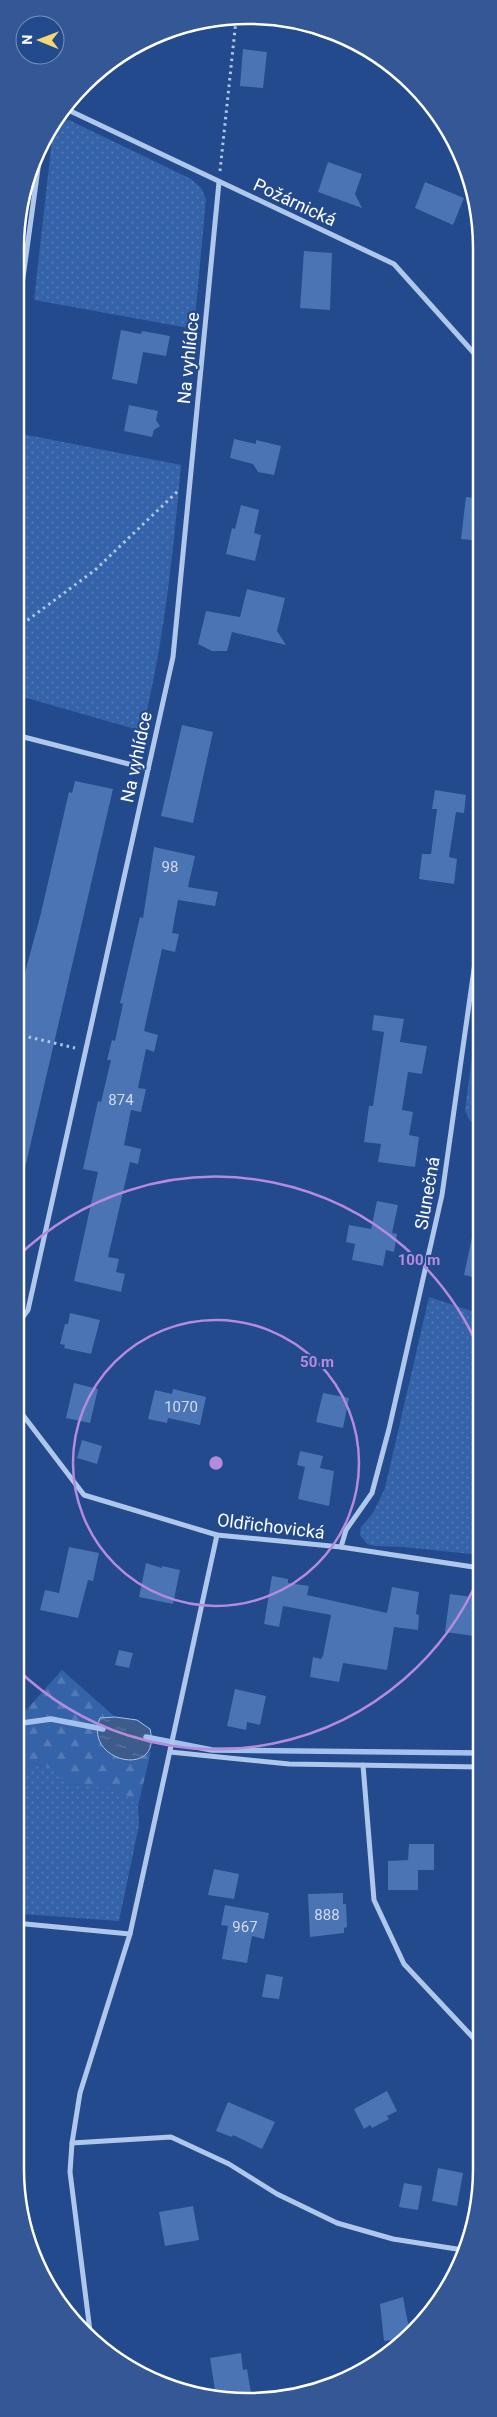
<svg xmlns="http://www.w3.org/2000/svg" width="497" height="2417" viewBox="0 0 497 2417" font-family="Roboto,sans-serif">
<defs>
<pattern id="grass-dots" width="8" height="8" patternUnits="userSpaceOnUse" patternTransform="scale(1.25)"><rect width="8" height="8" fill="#3563a9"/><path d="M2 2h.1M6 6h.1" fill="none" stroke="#537ab6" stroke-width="1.8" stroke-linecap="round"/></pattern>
<pattern id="forest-firs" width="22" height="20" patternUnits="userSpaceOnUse" patternTransform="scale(1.25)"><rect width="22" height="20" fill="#3563a9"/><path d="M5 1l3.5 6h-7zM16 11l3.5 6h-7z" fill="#537ab6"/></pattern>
<pattern id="water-ripples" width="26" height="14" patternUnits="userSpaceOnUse" patternTransform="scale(1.25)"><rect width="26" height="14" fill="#3e5c8b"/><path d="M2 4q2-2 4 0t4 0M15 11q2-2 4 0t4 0" fill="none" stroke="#5b749c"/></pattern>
</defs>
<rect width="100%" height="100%" fill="#224a8c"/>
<g fill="url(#grass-dots)">
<polygon points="69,120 191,179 201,188 206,199 194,329 34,300 53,131 59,122"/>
<path d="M17,433L181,465C173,555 164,643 142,731L16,695Z"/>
<polygon points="481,987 481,1125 470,1121 465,1111"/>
<polygon points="429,1297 481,1314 481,1555 403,1547 375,1546 367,1544 360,1535 361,1527 373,1513 385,1488"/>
<polygon points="34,1764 49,1767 69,1784 118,1788 138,1806 139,1825 119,1921 22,1914 21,1799 15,1799 15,1770 23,1771"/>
</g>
<polygon fill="url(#forest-firs)" points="62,1670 115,1717 100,1718 126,1760 140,1759 151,1751 138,1806 118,1789 69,1784 48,1767 34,1764 23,1771 15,1770 15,1719 18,1719"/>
<path fill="url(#water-ripples)" stroke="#a3c1ec" d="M115,1717L137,1720L150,1729C163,1780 82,1762 100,1718Z"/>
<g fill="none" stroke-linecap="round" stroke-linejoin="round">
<g stroke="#a3c1ec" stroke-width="5.5">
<polyline points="15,1724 51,1719 103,1729"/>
<polyline points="146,1737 212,1750 480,1753"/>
</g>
</g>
<g fill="#4a74b3">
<polygon points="243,49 267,52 263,88 240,86"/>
<polygon points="328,162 362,174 355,194 362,208 318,192"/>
<polygon points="425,182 464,198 453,225 415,208"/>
<polygon points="304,251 332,253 330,310 300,308"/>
<polygon points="121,330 141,334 142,331 170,336 166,356 143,352 137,384 112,379"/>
<polygon points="129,405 158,411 156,420 160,426 154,430 152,437 124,431"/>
<polygon points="234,439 256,444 256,440 281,446 274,475 258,472 253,464 230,458"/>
<polygon points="466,497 481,499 481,541 461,539"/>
<polygon points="241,505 259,510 254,533 261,535 255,561 226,554 232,528 235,529"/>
<polygon points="247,589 285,598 277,631 286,645 232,632 227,651 212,651 198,644 206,611 240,617"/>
<polygon points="182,725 213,732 193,823 161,816"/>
<polygon points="75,781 113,789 22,1181 16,1180 16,1017 22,992 20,991 40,917 69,792 72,793"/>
<polygon points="435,790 466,795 464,813 456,812 449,857 457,859 454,884 419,879 422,854 431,854 437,809 432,809"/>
<polygon points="154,847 195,856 188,887 218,892 215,906 178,900 172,933 179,934 175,952 162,949 144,1031 158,1035 154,1052 146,1049 138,1088 146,1089 141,1112 131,1110 124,1145 141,1149 138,1164 130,1162 108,1257 119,1259 116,1272 125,1274 121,1292 74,1281 98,1172 83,1169 98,1101 101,1102 111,1060 107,1060 112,1040 115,1041 123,1004 120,1003 140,917 143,918"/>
<polygon points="374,1015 404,1019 400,1042 427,1046 422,1074 408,1072 402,1110 413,1112 409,1135 419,1137 415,1167 378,1162 381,1144 364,1142 369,1106 373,1106 384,1032 372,1030"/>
<polygon points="377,1201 398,1205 392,1233 397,1234 394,1252 386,1250 383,1266 352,1260 355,1244 346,1242 349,1225 371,1229"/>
<polygon points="474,1228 481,1229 481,1279 464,1275"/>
<polygon points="70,1313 100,1320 91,1354 64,1348 65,1345 60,1344 65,1324 68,1324"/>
<polygon points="74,1383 98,1389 90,1423 66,1418"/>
<polygon points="173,1389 206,1397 200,1425 168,1418 167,1423 148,1419 155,1390 172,1394"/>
<polygon points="323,1393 349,1398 343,1428 316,1422"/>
<polygon points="82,1440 102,1446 97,1464 77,1458"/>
<polygon points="300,1451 323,1456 320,1468 334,1471 329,1506 298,1499 305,1467 297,1465"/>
<polygon points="69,1547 99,1553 93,1581 88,1580 78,1618 40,1610 45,1590 59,1593"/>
<polygon points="146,1563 162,1568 162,1566 180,1570 173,1604 139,1597"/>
<polygon points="272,1576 288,1579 288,1583 309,1586 307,1595 387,1613 392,1587 419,1592 416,1614 419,1615 418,1630 394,1627 387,1670 343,1663 339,1682 310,1677 313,1657 321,1659 323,1656 331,1615 283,1606 279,1627 264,1624"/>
<polygon points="450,1594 479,1598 474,1636 445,1632"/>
<polygon points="119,1650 133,1653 129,1668 115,1665"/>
<polygon points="235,1689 266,1696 260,1725 247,1722 246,1730 227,1726"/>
<polygon points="409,1844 434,1844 434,1870 418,1870 418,1890 388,1890 388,1861 408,1860"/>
<polygon points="214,1869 239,1874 234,1899 208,1895"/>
<polygon points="343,1893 343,1904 346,1904 347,1927 344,1928 344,1933 310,1937 308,1894"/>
<polygon points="225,1905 269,1913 264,1939 252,1936 247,1963 222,1959 228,1926 221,1925"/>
<polygon points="266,1974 283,1977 279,1999 262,1997"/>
<polygon points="387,2091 397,2111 387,2116 389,2119 372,2128 370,2125 364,2129 354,2109"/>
<polygon points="228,2102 275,2122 262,2149 233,2135 232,2137 216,2131"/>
<polygon points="438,2168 463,2173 457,2206 432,2201"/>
<polygon points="404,2183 422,2186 418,2210 399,2207"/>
<polygon points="193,2206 199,2240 165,2246 159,2212"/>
<polygon points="403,2297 410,2334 408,2338 384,2341 380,2304"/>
<polygon points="241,2353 243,2370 247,2369 252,2399 234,2402 216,2397 210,2358"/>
</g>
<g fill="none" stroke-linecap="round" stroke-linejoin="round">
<g stroke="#afc7eb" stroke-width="3" stroke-dasharray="2.5 4" stroke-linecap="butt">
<polyline points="220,171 236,20"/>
<polyline points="17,628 95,570 178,491"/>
<polyline points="16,1034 75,1048"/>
</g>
<g stroke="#afc7eb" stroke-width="5">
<polyline points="66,109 394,264 481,361"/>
<polyline points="17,321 41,147"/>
<polyline points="16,735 148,769"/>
<polyline points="16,1326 28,1310 173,657 219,182"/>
<polyline points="16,1406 84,1495 217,1535 341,1547 480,1568"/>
<polyline points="341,1547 346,1530 372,1493 389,1429 442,1195 481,920"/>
<polyline points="170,1752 289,1764 480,1767"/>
<polyline points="363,1765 374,1900 404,1964 480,2045"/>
<polyline points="15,1923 130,1934"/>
<polyline points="72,2143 171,2137 229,2164 277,2194 337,2223 393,2239 463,2250"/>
<polyline points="91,2339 70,2172 72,2143 80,2093 130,1934 217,1535"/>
</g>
</g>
<g fill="none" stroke="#b68bdc" stroke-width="2.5">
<circle cx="216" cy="1463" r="143"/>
<path d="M480 1575A287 287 0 0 1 17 1669M17 1257A287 287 0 0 1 480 1351"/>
</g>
<g text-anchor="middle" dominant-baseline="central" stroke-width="4.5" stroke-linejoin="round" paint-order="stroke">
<g font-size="15" fill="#d2dcec">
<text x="170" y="867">98</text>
<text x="121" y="1100">874</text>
<text x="181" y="1407">1070</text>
<text x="327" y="1915">888</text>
<text x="245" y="1927">967</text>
</g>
<g font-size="18" fill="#fff" stroke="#224a8c">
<text transform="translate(295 202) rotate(25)">Požárnická</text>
<text transform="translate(188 358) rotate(-84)">Na vyhlídce</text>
<text transform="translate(136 757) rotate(-78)">Na vyhlídce</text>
<text transform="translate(427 1193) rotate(-80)">Slunečná</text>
<text transform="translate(271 1526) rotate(7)">Oldřichovická</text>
</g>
</g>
<path d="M0 0H497V2417H0ZM248 24H249A224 224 0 0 1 473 248V2169A224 224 0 0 1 249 2393H248A224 224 0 0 1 24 2169V248A224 224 0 0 1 248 24Z" fill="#345895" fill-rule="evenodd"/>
<path fill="none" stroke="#fff" stroke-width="2.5" d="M248 24H249A224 224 0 0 1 473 248V2169A224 224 0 0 1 249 2393H248A224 224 0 0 1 24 2169V248A224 224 0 0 1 248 24Z"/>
<circle cx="216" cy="1463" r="8" fill="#b68bdc" stroke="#224a8c" stroke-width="2.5"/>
<g font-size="15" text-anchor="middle" font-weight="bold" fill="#b68bdc" stroke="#224a8c" stroke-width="4.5" stroke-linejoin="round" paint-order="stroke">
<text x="419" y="1265">100 m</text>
<text x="317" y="1367">50 m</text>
</g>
<g transform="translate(40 40) rotate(271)"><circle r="24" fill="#224a8c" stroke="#7a92ba"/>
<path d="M0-4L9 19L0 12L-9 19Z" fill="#f7d771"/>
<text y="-8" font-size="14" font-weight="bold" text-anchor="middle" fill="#ffffff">N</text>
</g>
</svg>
